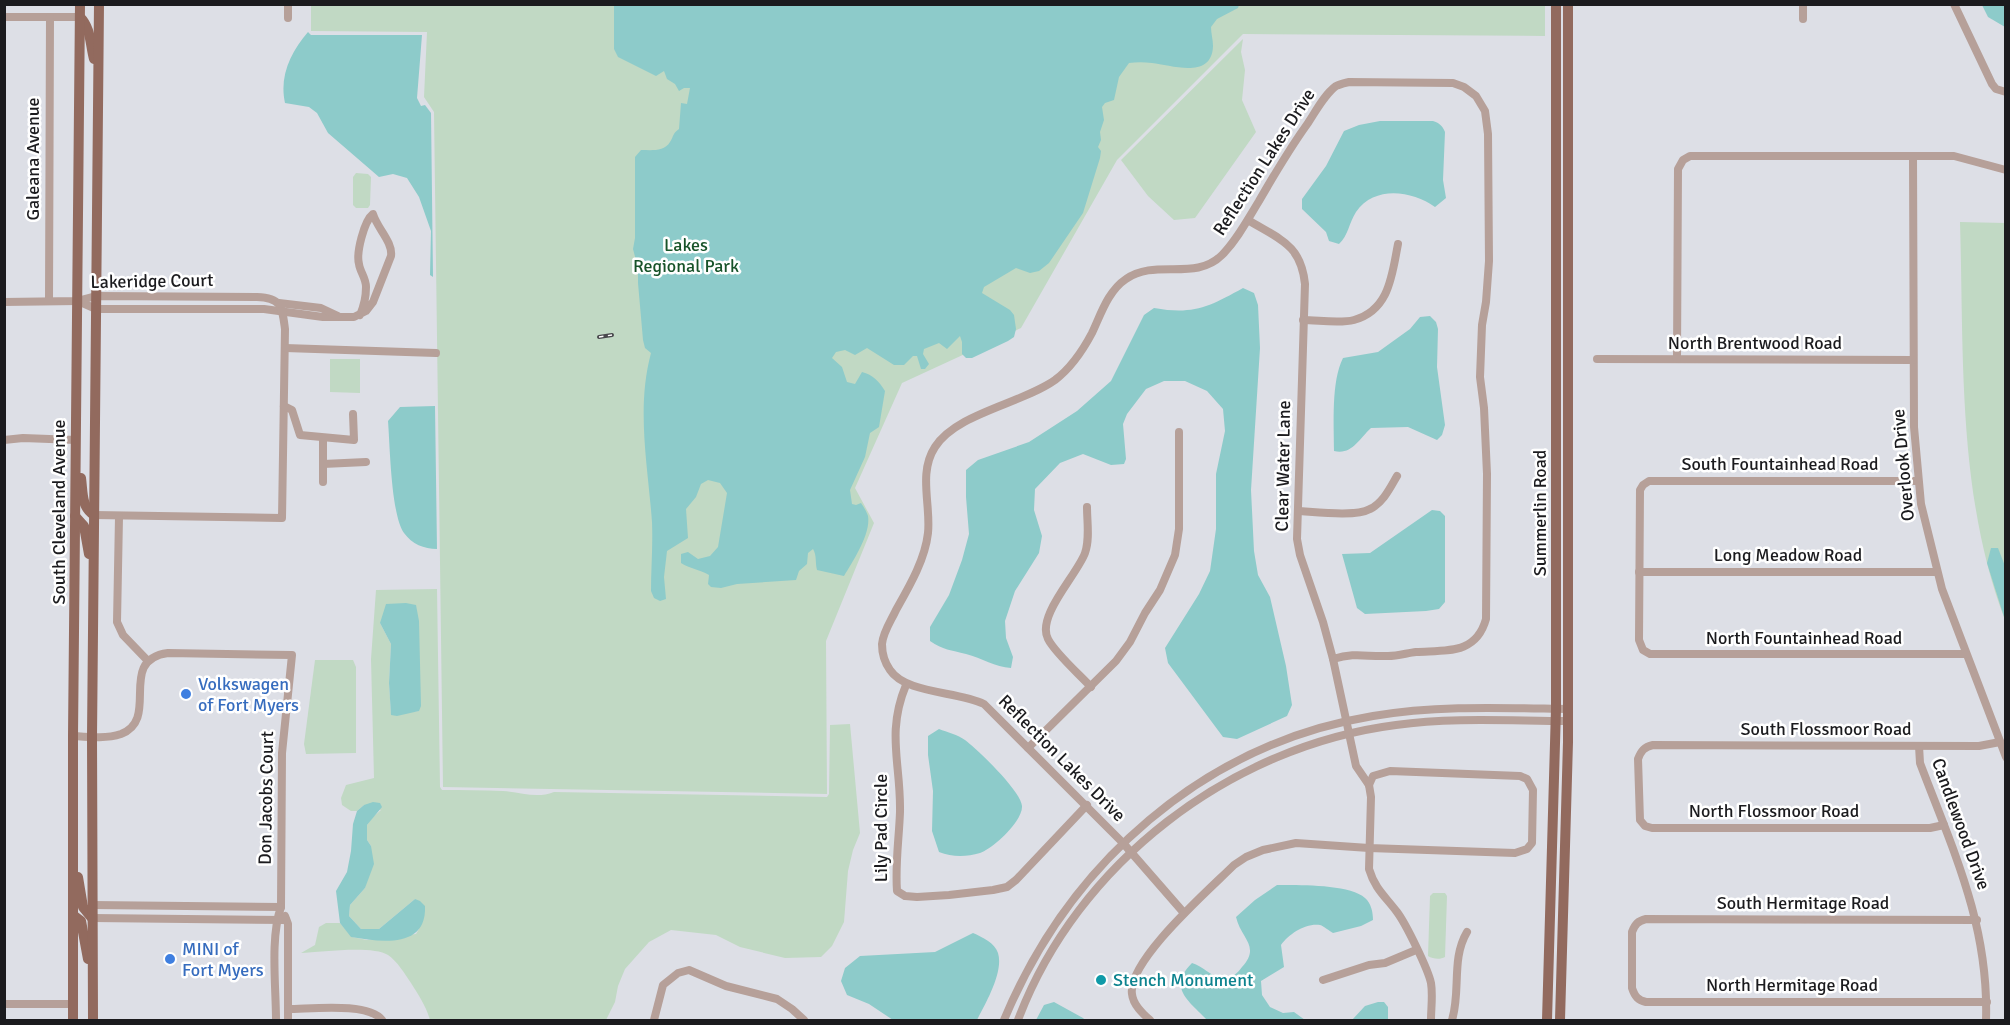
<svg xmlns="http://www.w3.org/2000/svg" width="2010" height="1025" viewBox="0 0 2010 1025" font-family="Signika,sans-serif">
<rect width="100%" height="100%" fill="#dddfe6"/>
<g fill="#c1d9c4" fill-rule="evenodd">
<polygon points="1545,4 1545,36 1243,34 1117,160 1021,328 902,383 855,488 874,523 826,641 827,794 443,787 434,112 424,97 427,32 311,31 311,5"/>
<polygon points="1243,39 1241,52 1245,70 1242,100 1256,132 1195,218 1174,220 1148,196 1121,160"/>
<polygon points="356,173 368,174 371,177 370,205 368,208 356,208 353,205 353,177"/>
<path d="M1960,222L2005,223V620C1957,494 1964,354 1960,222Z"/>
<polygon points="330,359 360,359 360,393 330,392"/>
<path d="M437,589L440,787L442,790C462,790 483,790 503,791C521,792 536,799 554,792L827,797L829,794L830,725L850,724L860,833L853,850L848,871L844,922L832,946L821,957L785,958L740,947L716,935L671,930L649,942L625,969L618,986L615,1002L606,1020H430C426,1006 419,996 411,983C405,974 397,961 388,955C373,945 320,952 301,953L315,945L319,927L326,923H340L352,937L367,940L416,934L419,929L415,899L379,929H361L349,916L350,905L365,888L371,846L367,840V825L373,817L381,810L364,805L357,811H351L342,805L341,798L346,785L374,778L371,659L376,590ZM419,621V711L391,714L389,683L391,644L380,623Z"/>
<polygon points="315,660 353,660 356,667 356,753 306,754 304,744"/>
<path d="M1433,893H1445L1447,896L1445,957C1440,960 1433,959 1428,956L1430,896Z"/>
</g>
<g fill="#8dcbca">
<path d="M614,5V4L1239,5L1238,8L1217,19L1211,27C1211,33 1213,40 1213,46C1212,80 1171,65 1152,63C1144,62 1136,62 1129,63L1119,77L1114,100L1105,103L1102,107L1104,120L1100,132L1101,140L1098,147L1101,151L1100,158L1083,213L1049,263L1039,271L1030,273L1016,268L984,287L982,293L1010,310L1014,315L1016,329L1014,337L1008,341L972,358H966L962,354V342L960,336L947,349L939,343L924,349L923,354L929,364L925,369H921L917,356H913L904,365H894L867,348L855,355L845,350L836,352L832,358L842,367L847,382L855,384L862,372C873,375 879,381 885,391L879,427L870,433L865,457L850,490L852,504L856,505L861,503C863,506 867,512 868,516C871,534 853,561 844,576L817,570C815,562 817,556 813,549L808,553L807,564L799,571L796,580L737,584L721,588L711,587L708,584L709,575C699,569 690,569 681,563V554L688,552L698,559L710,556L718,547L727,493L720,483L708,480L701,484L696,497L686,509L688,538L667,551L664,577L666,599L660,601L654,598L651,591C651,569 653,545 652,522C648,466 636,409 651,353L645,348L643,340L638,283V268L633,249L635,238V157L641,150C651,150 664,152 670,142C674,136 672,134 679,129L681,103L687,104L690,88H684L679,91L675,84L667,79L664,71L656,76L618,57L614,49Z"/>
<polygon points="1982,5 2005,5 2005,27 1988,17"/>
<path d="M308,32L311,35H422L417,98L421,106L425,105L431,113L433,277L430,275L431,231L419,197L407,178L393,174L379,177L328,133L317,113L309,107L285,103C279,76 291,52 308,32Z"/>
<path d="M1380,121H1433C1439,123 1442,125 1445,132L1443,180L1446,198L1435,207C1412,191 1375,185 1356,212C1349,223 1348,236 1339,244L1329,241L1326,232L1302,209V199L1326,166L1344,131L1359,125Z"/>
<path d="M1243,288L1254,293L1258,305L1260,348L1251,490L1254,551L1258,575L1270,597L1286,666L1292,705L1287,716L1237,739L1223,737L1168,663L1165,648L1199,594L1210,571L1216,529V474L1225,431L1223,409L1207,391L1185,381H1164L1146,389L1127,414L1123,424L1126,459L1124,464L1111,465L1083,454L1060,463L1035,489L1034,510L1042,536L1039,553L1015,591L1005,621L1006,638L1013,657L1011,668C995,667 982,658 966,654C951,650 943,650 930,641V627L949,595L962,560L969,534L966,497V470L978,460L1029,442L1077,411L1111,381L1144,315L1154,308C1193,315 1209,307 1243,288Z"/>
<path d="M1430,316L1436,322L1438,329L1437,367L1445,425L1442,435L1437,440L1408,427L1371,428C1358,440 1352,455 1334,451C1334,424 1331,382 1343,358L1378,352L1410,329L1420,317Z"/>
<path d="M435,406L437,549C424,549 412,544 404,533C391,515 390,446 388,421L400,407Z"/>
<polygon points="1432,510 1440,511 1445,516 1445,602 1439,609 1426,611 1365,614 1357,608 1342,554 1370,553"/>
<polygon points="1991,548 1998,548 2005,566 2005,620 1987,563"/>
<polygon points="406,603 416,605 419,621 421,706 419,711 397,716 391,715 389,683 391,644 380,623 386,604"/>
<path d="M939,729C947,732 958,735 965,740C978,750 1021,791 1022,806C1023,821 993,849 980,853C966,857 952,857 939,852L932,831L933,791L928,755V736Z"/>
<path d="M373,802L380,803L382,807L367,825V840L371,846L374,864L365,888L350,905L349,916L361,929H379L415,899L420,901L425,906C427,949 381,942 351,937L340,923L336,891L347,872L351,851L353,824L357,811L364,805Z"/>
<path d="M1277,885C1298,885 1350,884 1365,898C1371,903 1373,912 1373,920L1361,926L1333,933C1329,931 1324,926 1320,925C1305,923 1289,934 1281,945L1284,967L1261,981L1262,995L1270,1007L1283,1013L1294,1012L1305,1020H1207C1189,1001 1167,988 1192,963C1203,966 1211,977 1222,978C1231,979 1237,974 1242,967C1261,946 1241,939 1236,917L1255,900Z"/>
<path d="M973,933C982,937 995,943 998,953C1004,972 985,1004 977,1020H893L869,1004L847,995L841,981L845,968L860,956L935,952Z"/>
<polygon points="1054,1002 1083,1018 1085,1020 1036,1020 1044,1005"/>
<polygon points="1378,1002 1384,1002 1388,1007 1388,1020 1352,1020 1365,1006"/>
</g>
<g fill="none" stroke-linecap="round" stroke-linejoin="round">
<g stroke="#b6a099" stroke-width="8">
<polyline points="1803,4 1803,19"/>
<polyline points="1954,4 1992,84 1996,89 2006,92"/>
<polyline points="4,17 80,17"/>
<polyline points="288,18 288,4"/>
<polyline points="1913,157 1914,427 1921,504 1942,589 2006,757"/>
<path d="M1248,220C1279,239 1301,244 1305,284L1297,539L1300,555L1323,622L1333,659L1356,766L1369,785L1371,797L1369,869C1375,889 1385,896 1397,912C1406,924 1428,969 1431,983C1433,995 1431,1008 1431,1020"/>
<polyline points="49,301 50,17"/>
<path d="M78,301L96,309H264L323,317H354L366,311L373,302L391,256C393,242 377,228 373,214C364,221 356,253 359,264C360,272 366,278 366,287C366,297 364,306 360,315"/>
<path d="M4,302L77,301L96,296L257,297C282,298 282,307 285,329L282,518L94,515"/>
<polyline points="279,303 321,308 338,316"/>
<path d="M1303,320C1318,320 1339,324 1354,320C1390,310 1392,274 1398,244"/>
<polyline points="285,348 436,353"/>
<polyline points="1597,359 1913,360"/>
<polyline points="1677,359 1678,169 1683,160 1690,156 1954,156 2006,170"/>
<polyline points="284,406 292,410 300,435 354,440 353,414"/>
<polyline points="4,440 23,438 76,440"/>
<polyline points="323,464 366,462"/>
<polyline points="1918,481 1649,481 1643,485 1640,490 1639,640 1643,650 1650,654 1966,654"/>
<polyline points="323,482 323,438"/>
<path d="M1087,507C1087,522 1090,539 1085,553C1077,575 1036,616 1048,639C1055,653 1079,674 1091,687"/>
<path d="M1298,511C1316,512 1356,517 1370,509C1383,503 1390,488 1397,476"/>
<polyline points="119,517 117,622 123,635 148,661"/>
<polyline points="1639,572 1937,572"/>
<path d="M906,685C886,733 901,764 900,812C899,839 895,864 897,891L905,896L917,897L949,895L993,890L1007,887L1016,880L1087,805"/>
<path d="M73,736C88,737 106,739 121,734C161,719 116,660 168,653L292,655L282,753L281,907C270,937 276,987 276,1020"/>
<path d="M1919,746L1920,763C1953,850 1989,925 1986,1020"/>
<polyline points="1028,748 1116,661 1130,642 1145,613 1160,590 1175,555 1179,529 1179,432"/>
<path d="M1944,825L1930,828H1652L1645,826L1640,820L1638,759C1641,751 1644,747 1653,745L1979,746L2000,742"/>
<polyline points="92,905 281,907"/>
<path d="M1184,913L1123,843L984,704C957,691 906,694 890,670C885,663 882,653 882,644C883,632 891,621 896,610C909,587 925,560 928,533C931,505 918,473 935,447C957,413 1021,404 1055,380C1071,368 1083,350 1092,333C1101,314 1108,291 1126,279C1156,258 1195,282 1222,255C1237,240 1248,219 1259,201C1274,175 1290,148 1308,123C1316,111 1324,95 1336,86C1340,84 1345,83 1349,82L1453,83L1464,87L1476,96L1485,111L1488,134L1489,261L1486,302L1482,325L1480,377L1484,408L1487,474L1486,619C1476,655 1446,650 1416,652C1407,653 1398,656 1388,656C1366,657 1356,652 1333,659"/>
<polyline points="285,916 288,924 288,1020"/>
<polyline points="92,918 286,920"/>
<path d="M1977,920L1646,919C1638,921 1635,924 1632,932V988C1635,997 1638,1000 1646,1002H1987"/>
<polyline points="1323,980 1369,965 1385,963 1416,950"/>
<polyline points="4,1004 73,1004"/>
<path d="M288,1009C311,1009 368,1002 382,1020"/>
<polyline points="654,1020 663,985 678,973 689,970 726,986 777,999 792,1009 804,1020"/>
<path d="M1004,1020C1069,864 1203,744 1373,716C1438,705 1503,708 1569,709"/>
<path d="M1018,1020C1077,863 1231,746 1396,725C1453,717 1511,721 1568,721"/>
<path d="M1150,1020C1143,1014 1133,1005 1132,994C1127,961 1210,889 1234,865L1246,857L1263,850L1296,843L1369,848L1515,853L1527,849L1532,843L1533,790L1527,779L1520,776L1390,771L1373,776L1369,785"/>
<path d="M1452,1020C1461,991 1451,959 1467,932"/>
</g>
<g stroke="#926a5e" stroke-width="10">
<path d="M80,17C91,28 90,44 94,59"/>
<path d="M81,478C83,492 81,507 94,515"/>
<polyline points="75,516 84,526 89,554"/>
<polyline points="78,877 83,907 92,918"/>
<polyline points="73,915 81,921 88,959"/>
<polyline points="73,1020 73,736 80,4"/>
<polyline points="93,1020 92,737 99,4"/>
<polyline points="1547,1020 1556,709 1556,4"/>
<polyline points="1560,1020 1568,742 1568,4"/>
</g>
<defs>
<polyline id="rail" points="599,337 612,335"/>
</defs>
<use href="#rail" stroke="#49494d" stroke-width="4"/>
<use href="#rail" stroke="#fff" stroke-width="1.5" stroke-dasharray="4.5" stroke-linecap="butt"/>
</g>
<g fill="#3f7fe0" stroke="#fff" stroke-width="2">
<circle cx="186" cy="694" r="6"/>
<circle cx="170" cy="959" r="6"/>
</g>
<circle fill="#0f9aa8" stroke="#fff" stroke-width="2" cx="1101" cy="980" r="6"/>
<g text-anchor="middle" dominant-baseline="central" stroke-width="5" stroke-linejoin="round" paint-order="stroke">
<g font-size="18" fill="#1b1b1e" stroke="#fff">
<text transform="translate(33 159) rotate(-90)">Galeana Avenue</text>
<text transform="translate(1264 162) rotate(-57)">Reflection Lakes Drive</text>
<text transform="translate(152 281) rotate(-1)">Lakeridge Court</text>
<text x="1755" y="343">North Brentwood Road</text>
<text x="1780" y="464">South Fountainhead Road</text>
<text transform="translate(1903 465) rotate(-95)">Overlook Drive</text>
<text transform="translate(1283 466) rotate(-89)">Clear Water Lane</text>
<text transform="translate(59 512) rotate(-90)">South Cleveland Avenue</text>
<text transform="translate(1540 513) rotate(-90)">Summerlin Road</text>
<text x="1788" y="555">Long Meadow Road</text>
<text x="1804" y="638">North Fountainhead Road</text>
<text x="1826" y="729">South Flossmoor Road</text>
<text transform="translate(1062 758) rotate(45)">Reflection Lakes Drive</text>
<text transform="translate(266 798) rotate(-89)">Don Jacobs Court</text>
<text x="1774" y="811">North Flossmoor Road</text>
<text transform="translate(1961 824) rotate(70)">Candlewood Drive</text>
<text transform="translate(881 828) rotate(-90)">Lily Pad Circle</text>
<text x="1803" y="903">South Hermitage Road</text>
<text x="1792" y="985">North Hermitage Road</text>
</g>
<g font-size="18" fill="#175329" stroke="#fff">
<text x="686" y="245">Lakes<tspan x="686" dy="21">Regional Park</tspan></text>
</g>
<g font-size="18" fill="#366cbe" stroke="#fff" text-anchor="start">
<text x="198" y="684">Volkswagen<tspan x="198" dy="21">of Fort Myers</tspan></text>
<text x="182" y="949">MINI of<tspan x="182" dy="21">Fort Myers</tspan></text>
</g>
<g font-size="18" fill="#0d838f" stroke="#fff" text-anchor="start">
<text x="1113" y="980">Stench Monument</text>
</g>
</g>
<rect width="2010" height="1025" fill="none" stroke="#1b1b1e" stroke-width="12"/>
</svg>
